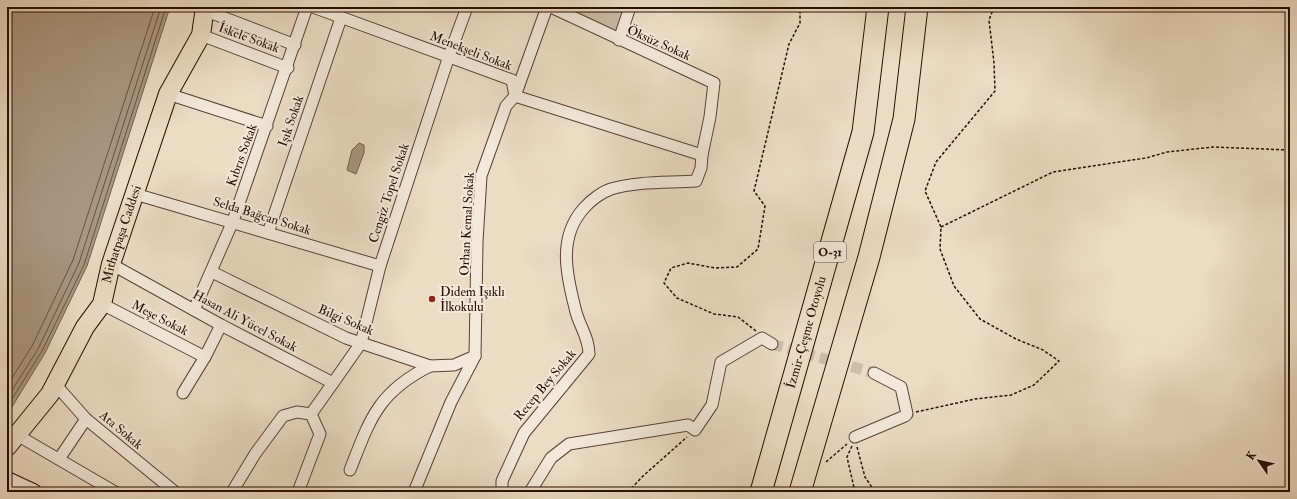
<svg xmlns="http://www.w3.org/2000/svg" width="1297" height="499" viewBox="0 0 1297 499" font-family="'IM FELL Double Pica',serif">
<rect width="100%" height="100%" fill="#ecdcc4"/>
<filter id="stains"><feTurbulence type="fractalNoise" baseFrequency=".005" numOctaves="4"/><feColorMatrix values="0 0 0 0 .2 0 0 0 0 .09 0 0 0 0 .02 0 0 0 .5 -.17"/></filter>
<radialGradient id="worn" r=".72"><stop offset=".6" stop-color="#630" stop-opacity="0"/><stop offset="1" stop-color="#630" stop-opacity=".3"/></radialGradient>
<polygon fill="#cbb9a3" stroke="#7a6352" points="558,7 628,7 618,32"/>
<g fill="#a99682" stroke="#755f4e">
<polygon points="7,7 170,7 87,266 45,353 7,415"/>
<polygon points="359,143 364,145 364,153 356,174 347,170 352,150"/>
</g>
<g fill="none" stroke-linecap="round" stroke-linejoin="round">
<g stroke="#685242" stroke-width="1">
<polyline points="7,386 32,346 73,260 155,7"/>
<polyline points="7,398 38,349 79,263 161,7"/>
<polyline points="7,407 42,351 84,265 166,7"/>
</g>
<polyline stroke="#cfbda7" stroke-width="11" stroke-dasharray="11 5.5" stroke-linecap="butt" points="772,344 874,373"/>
<defs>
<g id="street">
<polyline points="313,7 512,80 515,96 702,155"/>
<polyline points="204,10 295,45"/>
<polyline points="201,35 288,68"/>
<polyline points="619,40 630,7"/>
<polyline points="168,94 267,126"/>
<polyline points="135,194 380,266"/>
<polyline points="268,233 341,18"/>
<polyline points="111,264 221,325 333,383 311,414"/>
<polyline points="212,272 346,338 430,366 454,365 475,356"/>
<polyline points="102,304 205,357"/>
<polyline points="194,310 233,221 307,7"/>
<polyline points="333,383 361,343 380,266 449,56 467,7"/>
<polyline points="55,384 86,419 175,492"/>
<polyline points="183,393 205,357 221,325"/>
<polyline points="17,435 115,492"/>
<polyline points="855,437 905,416 907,414 901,387 874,373"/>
<polyline points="59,459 86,419"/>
<path d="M350,470C370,419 378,392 430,366"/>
<polyline points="232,492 255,454 283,416 297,412 311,414 320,434 298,492"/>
<polyline points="414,492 451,402 475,356 477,242 481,176 506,106 515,96 547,7"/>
<path d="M502,492V481L524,433L589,354C589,337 578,324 575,308C566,273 558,237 584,208C591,200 602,192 611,189C638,181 669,183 696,181L701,168L702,155L710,117L714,83L551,7"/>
<polyline points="530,492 551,458 569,444 688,425 695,430 712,405 721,362 762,338 772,344"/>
</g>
<polyline id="secondary" points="7,480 33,492"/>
<g id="primary">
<path id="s1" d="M7,447L50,394L85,327L102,304L111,264L168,94L201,35L205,7"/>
</g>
<g id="highway">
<path id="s2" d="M761,492L863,132L878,7"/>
<polyline points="800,492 869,257 904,119 917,7"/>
</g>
</defs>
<use href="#street" stroke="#594132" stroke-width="13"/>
<use href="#secondary" stroke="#280d01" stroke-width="18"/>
<use href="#primary" stroke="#280d01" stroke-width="20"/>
<use href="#highway" stroke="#280d01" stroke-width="23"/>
<g stroke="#280d01" stroke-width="1.5" stroke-dasharray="3 2" stroke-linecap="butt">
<polyline points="941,227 1053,172 1146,158 1167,152 1213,147 1290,150"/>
<polyline points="756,331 738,317 714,314 677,298 664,283 671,268 688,263 715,268 737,267 758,249 765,206 754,191 789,44 800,23 800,7"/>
<polyline points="916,412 975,399 1011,395 1034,385 1059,361 1043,350 1016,339 980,319 954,286 940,249 941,227 925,191 936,162 995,91 994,63 989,20 994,7"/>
<polyline points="852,446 847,457 855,492"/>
<polyline points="857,447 865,477 875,492"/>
<polyline points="826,462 847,444"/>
<polyline points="628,492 643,476 687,437"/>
</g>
<use href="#street" stroke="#f3e8d9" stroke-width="11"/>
<use href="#secondary" stroke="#f3e8d9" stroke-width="16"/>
<use href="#primary" stroke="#ecdcc4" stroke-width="18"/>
<use href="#highway" stroke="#ecdcc4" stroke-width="21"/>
</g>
<circle fill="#8f2418" stroke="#f3e8d9" stroke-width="1.5" cx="432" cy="299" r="4"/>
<g text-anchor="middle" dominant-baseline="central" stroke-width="4" stroke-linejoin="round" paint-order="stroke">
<rect fill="#f3e8d9" stroke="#654f42" stroke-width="1" x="814" y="242" width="32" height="20" rx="3"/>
<g font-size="12" font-weight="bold" fill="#280d01">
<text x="830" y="252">O-31</text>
</g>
<g font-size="13" fill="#280d01" stroke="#f3e8d9">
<text transform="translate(249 38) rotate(20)">İskele Sokak</text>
<text transform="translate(659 43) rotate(24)">Öksüz Sokak</text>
<text transform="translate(471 51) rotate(21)">Menekşeli Sokak</text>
<text transform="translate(291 121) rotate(-71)">Işık Sokak</text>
<text transform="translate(242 155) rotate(-70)">Kıbrıs Sokak</text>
<text transform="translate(389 193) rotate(-72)">Cengiz Topel Sokak</text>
<text transform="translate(262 216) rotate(17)">Selda Bağcan Sokak</text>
<text transform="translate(467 224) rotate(-87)">Orhan Kemal Sokak</text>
<text stroke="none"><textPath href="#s1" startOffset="245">Mithatpaşa Caddesi</textPath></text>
<text transform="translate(160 318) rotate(27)">Meşe Sokak</text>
<text transform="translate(346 320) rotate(23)">Bilgi Sokak</text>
<text transform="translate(245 321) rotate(28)">Hasan Ali Yücel Sokak</text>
<text stroke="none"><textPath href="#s2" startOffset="166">İzmir-Çeşme Otoyolu</textPath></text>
<text transform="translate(545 385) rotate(-50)">Recep Bey Sokak</text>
<text transform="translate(121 430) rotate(40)">Ata Sokak</text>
</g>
<g font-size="13" fill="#280d01" stroke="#f3e8d9" text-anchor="start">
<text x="440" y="292">Didem Işıklı<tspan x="440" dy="15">İlkokulu</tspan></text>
</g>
</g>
<rect width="1297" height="499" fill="none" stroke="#ecdcc4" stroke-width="24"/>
<rect x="8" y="8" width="1281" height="483" fill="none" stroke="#280d01" stroke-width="2"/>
<rect x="12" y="12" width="1273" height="475" fill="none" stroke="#280d01"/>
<g transform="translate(1259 461) rotate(304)" stroke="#f3e8d9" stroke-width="3" paint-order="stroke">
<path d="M0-3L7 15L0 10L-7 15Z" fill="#280d01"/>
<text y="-6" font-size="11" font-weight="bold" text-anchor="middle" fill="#280d01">K</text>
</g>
<rect width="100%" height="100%" filter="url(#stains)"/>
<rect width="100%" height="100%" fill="url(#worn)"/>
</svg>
